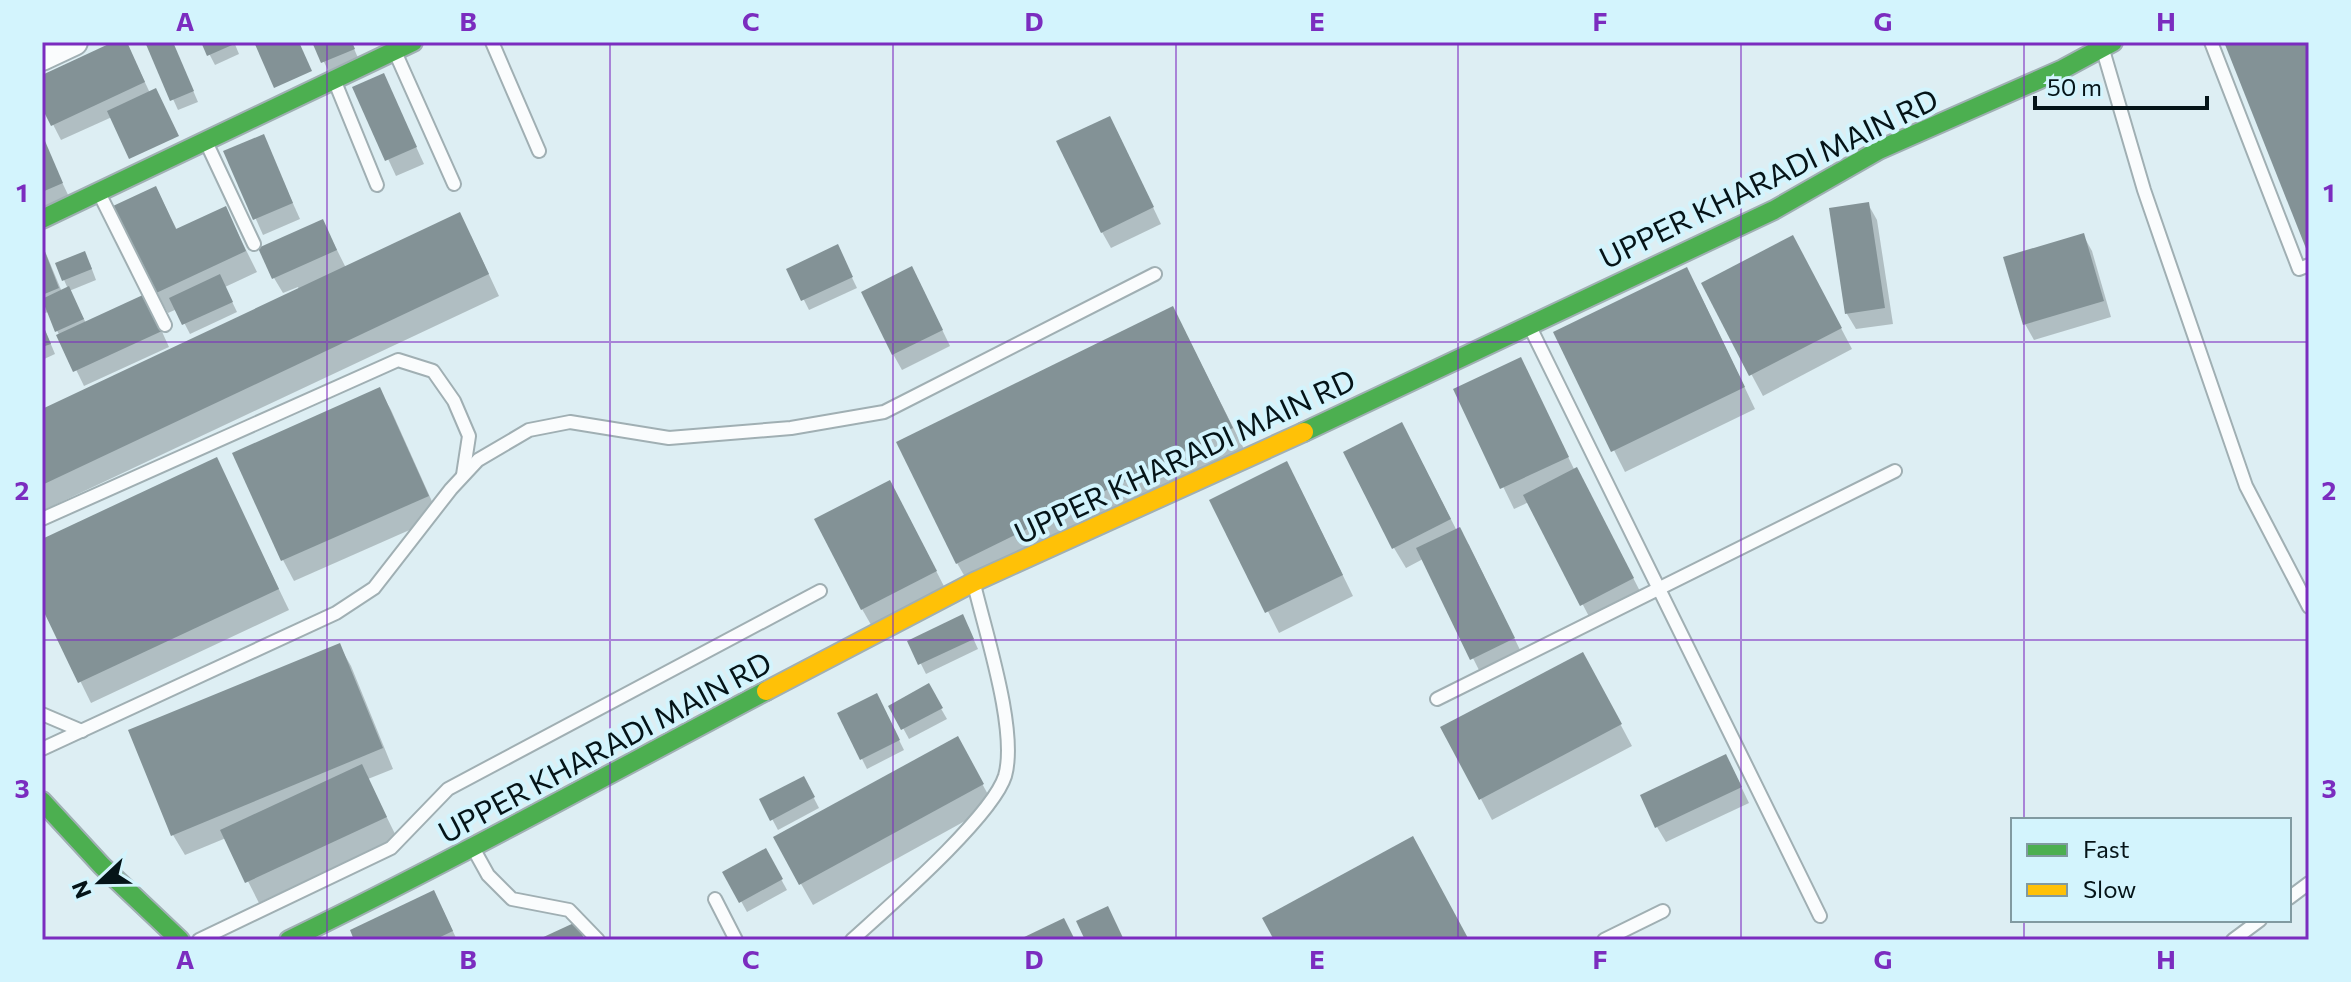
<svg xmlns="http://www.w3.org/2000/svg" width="2351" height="982" viewBox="0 0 2351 982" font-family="Commissioner,sans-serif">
<rect width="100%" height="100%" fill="#ddeef3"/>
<g fill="#0003">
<polygon points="118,42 126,42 150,93 112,117 61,140 42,103 42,77"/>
<polygon points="147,42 172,42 198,102 178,110"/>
<polygon points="203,42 234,42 239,54 215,65"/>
<polygon points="314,42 351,42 359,60 329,72"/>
<polygon points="383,75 424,164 396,176 355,88"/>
<polygon points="1118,134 1161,224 1111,248 1102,232"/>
<polygon points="263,137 300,219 263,235 226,152"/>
<polygon points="42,140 70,199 42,211"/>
<polygon points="156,188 177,230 225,208 257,272 225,287 237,312 190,334 177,309 168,313 156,293"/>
<polygon points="1868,204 1877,220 1893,324 1856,329 1847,314"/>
<polygon points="323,222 346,268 471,236 499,296 42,511 42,412 299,290 298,287 283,293 274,278"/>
<polygon points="2083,235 2092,251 2111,317 2034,340 2025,324"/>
<polygon points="42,244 62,292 68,289 57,264 90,264 96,280 69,291 86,323 153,312 169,347 84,386 48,312 42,314"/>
<polygon points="842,257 857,288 809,310 789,270"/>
<polygon points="1804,258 1852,349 1763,396 1703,284"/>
<polygon points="920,284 950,346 902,370 893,354"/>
<polygon points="1698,290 1755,409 1625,472 1555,333"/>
<polygon points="1173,308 1244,449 969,584 957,563"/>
<polygon points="42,323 55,354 42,360"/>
<polygon points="1520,359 1575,471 1588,490 1644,599 1594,626 1529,502 1514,509 1456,390"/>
<polygon points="379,389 391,410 439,517 294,581 283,560 235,454"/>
<polygon points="1413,445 1457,531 1469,545 1522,654 1481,674 1423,559 1406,568 1394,548"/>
<polygon points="216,459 289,610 91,703 42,603 42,541"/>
<polygon points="1298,484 1353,596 1279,633 1212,501"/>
<polygon points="901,503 947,592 874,630 862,609"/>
<polygon points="968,627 978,649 926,674 910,642"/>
<polygon points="339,645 351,666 393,769 368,779 397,838 259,903 226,838 185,855 173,835"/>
<polygon points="1594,675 1632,746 1492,820 1481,799"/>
<polygon points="928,686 947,719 909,739 891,706"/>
<polygon points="882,706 904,750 867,769 862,759"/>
<polygon points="957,739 994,805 813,905 775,838"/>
<polygon points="1734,772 1749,803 1666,842 1657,827"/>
<polygon points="804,779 819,808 778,830 762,800"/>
<polygon points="765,850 787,890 747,912 725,872"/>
<polygon points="442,908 457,940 357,940"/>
</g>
<g fill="#839296">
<polygon points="113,42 127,42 145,82 51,126 42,108 42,75"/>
<polygon points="145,42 173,42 194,91 170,101"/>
<polygon points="201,42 239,42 207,56"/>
<polygon points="254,42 299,42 312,71 274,88"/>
<polygon points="312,42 352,42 355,49 321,63"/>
<polygon points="2224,42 2309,42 2309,256"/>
<polygon points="384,73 417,147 385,161 352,87"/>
<polygon points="156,88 179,136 129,159 107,111"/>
<polygon points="1110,116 1154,207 1101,233 1056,141"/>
<polygon points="42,134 63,183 42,192"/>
<polygon points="264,134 293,203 253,220 223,151"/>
<polygon points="156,186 176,229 226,206 246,251 154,294 113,206"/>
<polygon points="1869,202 1885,308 1845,314 1829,208"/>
<polygon points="460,212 489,274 42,485 42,409"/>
<polygon points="323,219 337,250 272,279 258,248"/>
<polygon points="2084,233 2104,301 2023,325 2003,257"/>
<polygon points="1793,235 1842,328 1749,376 1701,283"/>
<polygon points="42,244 59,288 42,295"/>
<polygon points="838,244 853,277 801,301 786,269"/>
<polygon points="85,251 92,269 62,281 55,263"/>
<polygon points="912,266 943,330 892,355 861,292"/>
<polygon points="1687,267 1745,387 1611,452 1553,332"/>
<polygon points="220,274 233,302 182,325 169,298"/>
<polygon points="69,286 84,319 55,332 42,299"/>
<polygon points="145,294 162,331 73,372 56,335"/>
<polygon points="1173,306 1233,428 956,564 896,442"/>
<polygon points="42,323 51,344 42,347"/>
<polygon points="1521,357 1569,457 1500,489 1453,389"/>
<polygon points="380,387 429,496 281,561 232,453"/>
<polygon points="1402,422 1451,519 1392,549 1343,452"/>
<polygon points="217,457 279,589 78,683 42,608 42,539"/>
<polygon points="1287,461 1343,575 1265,613 1209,500"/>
<polygon points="1577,467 1634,578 1580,606 1523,495"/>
<polygon points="890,480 937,571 861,610 814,519"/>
<polygon points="1460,527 1515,638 1470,660 1416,548"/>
<polygon points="963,614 974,639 918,665 907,641"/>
<polygon points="340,643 383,748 171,836 128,730"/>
<polygon points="1583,652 1622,724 1479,800 1440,727"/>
<polygon points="929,683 943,708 901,730 888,706"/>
<polygon points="877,693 900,740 860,760 837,713"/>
<polygon points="958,736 984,784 799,885 773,837"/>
<polygon points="1726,754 1742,787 1655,828 1640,795"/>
<polygon points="362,764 387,817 245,883 220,830"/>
<polygon points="804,776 815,797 770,821 759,799"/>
<polygon points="1413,836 1469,940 1274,940 1262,918"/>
<polygon points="766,848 783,879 739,903 722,872"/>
<polygon points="434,890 453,931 434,940 354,940 350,930"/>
<polygon points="1108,906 1124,940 1085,940 1076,921"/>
<polygon points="1064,918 1075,940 1018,940"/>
<polygon points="576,922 585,940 537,940"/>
</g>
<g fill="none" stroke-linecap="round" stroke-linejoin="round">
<defs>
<g id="lane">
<polyline points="492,42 539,151"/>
<polyline points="2211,42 2299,269 2309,265"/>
<polyline points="2103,50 2144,190 2246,486 2309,607"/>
<polyline points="396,54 454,184"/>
<polyline points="335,82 377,185"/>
<polyline points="207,144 254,244"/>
<polyline points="100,195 165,325"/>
<polyline points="1530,327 1820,916"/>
<polyline points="42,519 398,360 433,371 454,401 469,436 463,475"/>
<polyline points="1437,699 1895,471"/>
<polyline points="42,714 82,731"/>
<polyline points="42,749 336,613 374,588 451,489 478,460 529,430 570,422 669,438 791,428 884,412 1155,274"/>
<polyline points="473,848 488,875 512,899 569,910 598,940"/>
<polyline points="2289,898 2309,883"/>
<polyline points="715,899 736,940"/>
<polyline points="199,940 391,848 448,789 820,591"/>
<path d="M852,940C887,908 992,817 1005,776C1018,731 985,631 974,584"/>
<polyline points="1604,940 1663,911"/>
<polyline points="2233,940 2260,920"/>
</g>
<polyline id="street" points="42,57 74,42"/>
<g id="fast">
<polyline points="42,219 413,42"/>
<polyline points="1304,432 1774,210 1879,150 2063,69 2113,42"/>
<polyline points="42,801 102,866 180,940"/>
<path d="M289,940C450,862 607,775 766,691"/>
</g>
<polyline id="slow" points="766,691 974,582 1304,432"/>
</defs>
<use href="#lane" stroke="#a0afb3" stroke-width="16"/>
<use href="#street" stroke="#a0afb3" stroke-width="30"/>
<use href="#fast" stroke="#a0afb3" stroke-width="22"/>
<use href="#slow" stroke="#a0afb3" stroke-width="22"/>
<use href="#lane" stroke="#fafcfd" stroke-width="12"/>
<use href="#street" stroke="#fafcfd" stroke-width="26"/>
<use href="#fast" stroke="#4caf50" stroke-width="18"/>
<use href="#slow" stroke="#ffc107" stroke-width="18"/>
</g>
<path fill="none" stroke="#7b2cbf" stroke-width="2" stroke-opacity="0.55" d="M327,42V940M610,42V940M893,42V940M1176,42V940M1458,42V940M1741,42V940M2024,42V820M42,342H2309M42,640H2309M2024,920V940"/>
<g text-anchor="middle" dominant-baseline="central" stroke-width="8" stroke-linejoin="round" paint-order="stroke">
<g font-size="30" fill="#051418" stroke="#d3f4fd">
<text transform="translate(1768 177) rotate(-26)">UPPER KHARADI MAIN RD</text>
<text transform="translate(1184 455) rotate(-25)">UPPER KHARADI MAIN RD</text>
<text transform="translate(604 746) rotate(-28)">UPPER KHARADI MAIN RD</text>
</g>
</g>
<rect width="2351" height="982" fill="none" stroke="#d3f4fd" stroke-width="88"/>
<rect x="2011" y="818" width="280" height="104" fill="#d3f4fd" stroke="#819aa1" stroke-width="2"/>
<rect x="2027" y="844" width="40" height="12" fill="#4caf50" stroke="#819aa1" stroke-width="2"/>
<text x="2083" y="858" font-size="24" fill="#051418">Fast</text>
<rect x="2027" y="884" width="40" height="12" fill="#ffc107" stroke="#819aa1" stroke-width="2"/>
<text x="2083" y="898" font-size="24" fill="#051418">Slow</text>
<g transform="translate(100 882) rotate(248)" stroke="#d3f4fd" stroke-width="6" paint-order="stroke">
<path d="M0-6L14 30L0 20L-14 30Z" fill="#051418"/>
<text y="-12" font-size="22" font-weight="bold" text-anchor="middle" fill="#051418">N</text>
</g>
<path d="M2035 96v12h172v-12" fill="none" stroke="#051418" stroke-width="4"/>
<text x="2047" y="96" font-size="24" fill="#051418" stroke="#d3f4fd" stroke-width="6" paint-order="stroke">50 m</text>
<rect x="44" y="44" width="2263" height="894" fill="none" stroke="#7b2cbf" stroke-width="3"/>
<g font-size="26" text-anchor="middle" font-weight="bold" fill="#7b2cbf">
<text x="185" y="31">A</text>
<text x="468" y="31">B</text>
<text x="751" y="31">C</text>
<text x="1034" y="31">D</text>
<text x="1317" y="31">E</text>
<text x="1600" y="31">F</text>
<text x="1883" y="31">G</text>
<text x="2166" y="31">H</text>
<text x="22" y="202">1</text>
<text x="2329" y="202">1</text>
<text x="22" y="500">2</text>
<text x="2329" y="500">2</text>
<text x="22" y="798">3</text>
<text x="2329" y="798">3</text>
<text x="185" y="969">A</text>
<text x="468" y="969">B</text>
<text x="751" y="969">C</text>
<text x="1034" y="969">D</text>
<text x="1317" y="969">E</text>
<text x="1600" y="969">F</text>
<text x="1883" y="969">G</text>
<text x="2166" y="969">H</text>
</g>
</svg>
